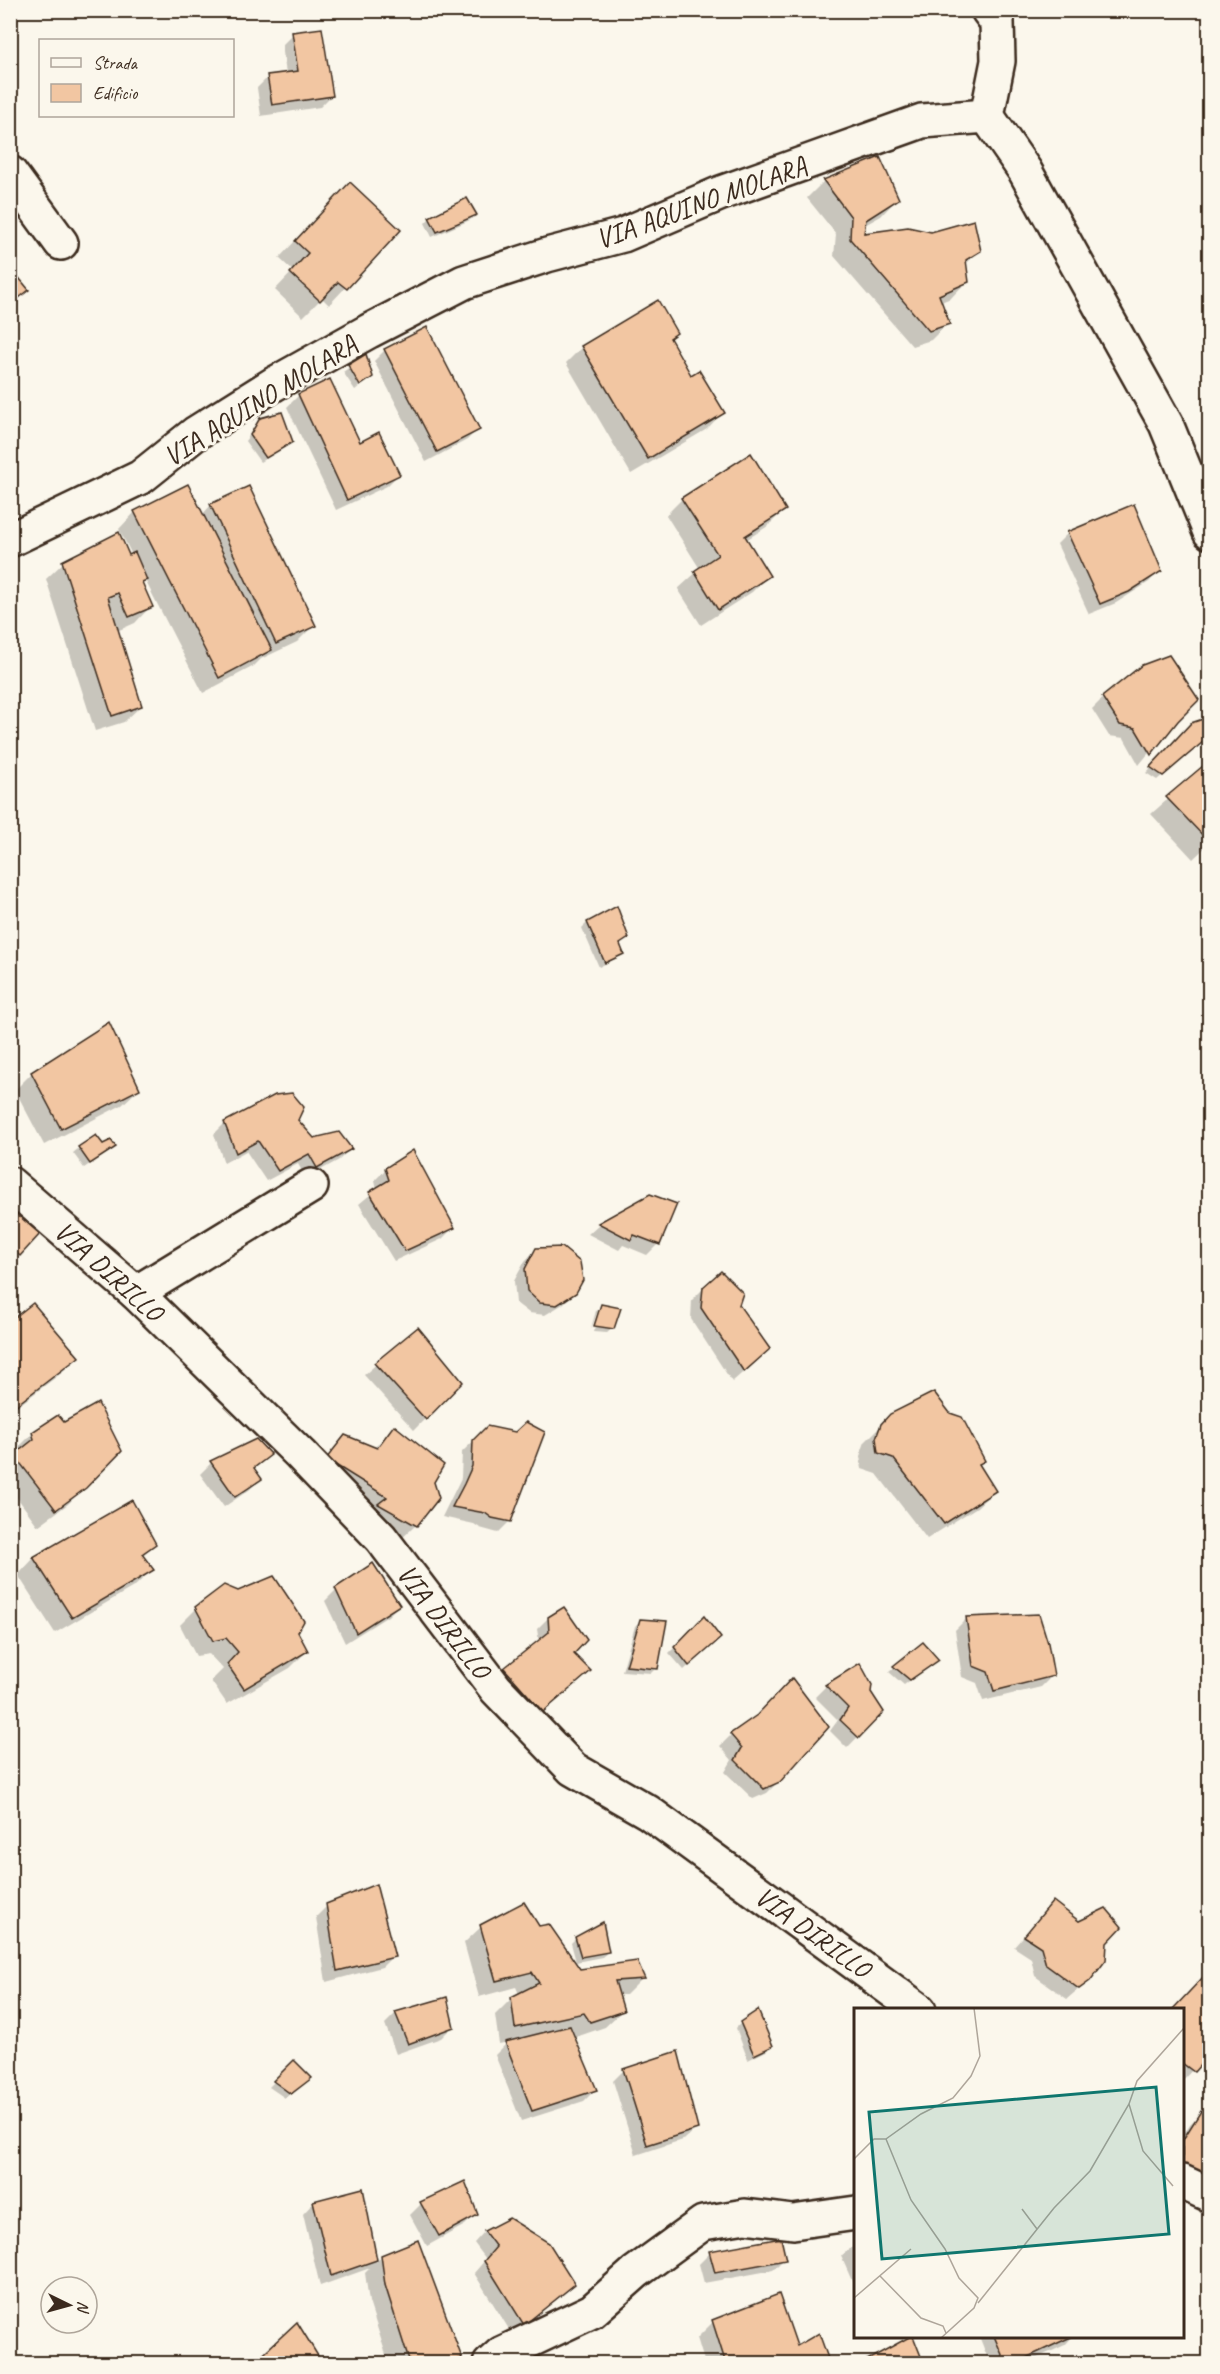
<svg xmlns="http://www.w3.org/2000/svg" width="1220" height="2374" viewBox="0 0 1220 2374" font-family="Caveat,sans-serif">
<rect width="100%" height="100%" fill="#fbf7ec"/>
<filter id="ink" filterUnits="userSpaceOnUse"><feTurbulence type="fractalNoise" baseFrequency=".0167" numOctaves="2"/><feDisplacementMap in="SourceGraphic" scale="12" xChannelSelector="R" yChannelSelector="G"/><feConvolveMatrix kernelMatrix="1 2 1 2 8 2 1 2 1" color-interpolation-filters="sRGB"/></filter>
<g filter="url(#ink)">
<g fill="#0003">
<polygon points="293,34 331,96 320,107 261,116 257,88 268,77 286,74 282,45"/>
<polygon points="880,159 897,199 881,216 863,226 862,235 979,251 965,265 967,281 951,298 941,302 948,323 931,340 912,346 834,256 836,234 807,198 823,182"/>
<polygon points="333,201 399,230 329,305 322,298 303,317 275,290 293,271 279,258"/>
<polygon points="475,215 470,220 432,237 425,223 430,218"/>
<polygon points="676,333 669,340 691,377 723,412 707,429 631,474 566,363 582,347"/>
<polygon points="385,350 478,429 467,440 426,462 374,361"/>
<polygon points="365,356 366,381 355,390 343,372"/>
<polygon points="329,381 359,444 398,475 387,486 336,510 287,407 298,396"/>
<polygon points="261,420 292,442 260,462 245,441"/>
<polygon points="682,499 785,509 768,526 746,540 768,576 752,592 701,625 678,589 700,569 666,515"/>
<polygon points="211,505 314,625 297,642 261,659 254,666 203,693 145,580 141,583 151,606 135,623 117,631 141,706 124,722 95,731 46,579 63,563 132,555 119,529 135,512 202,515"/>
<polygon points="1068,533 1160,570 1149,582 1116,603 1089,614 1057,544"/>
<polygon points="1103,698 1176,720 1139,765 1124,738 1109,736 1092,709"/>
<polygon points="1203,721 1209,734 1204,739 1157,780 1146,773 1192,724"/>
<polygon points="1210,762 1210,843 1193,859 1151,814"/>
<polygon points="587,923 619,945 622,953 617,958 599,967 582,928"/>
<polygon points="32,1073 139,1089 122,1105 44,1145 15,1090"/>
<polygon points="296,1120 313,1140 350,1149 339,1160 306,1178 298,1164 266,1181 246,1151 224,1163 214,1134 225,1123"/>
<polygon points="103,1146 114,1147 84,1168 73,1153 79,1148"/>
<polygon points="386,1169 453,1228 442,1239 394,1261 359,1204 377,1189 375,1180"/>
<polygon points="650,1195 658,1244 647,1255 623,1245 619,1250 588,1234 599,1224"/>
<polygon points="10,1209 38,1234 13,1260 10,1257"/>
<polygon points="536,1249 575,1292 563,1304 545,1315 529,1313 516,1303 514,1281 525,1261"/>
<polygon points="704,1288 738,1306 757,1360 732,1382 691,1319 692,1300"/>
<polygon points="602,1306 613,1328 607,1333 593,1332 601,1310 598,1310"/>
<polygon points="598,1310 590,1331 596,1311"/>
<polygon points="10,1323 77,1357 60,1374 10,1412"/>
<polygon points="417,1329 461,1382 414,1430 364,1375"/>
<polygon points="891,1416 984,1460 978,1466 994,1491 977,1507 927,1539 877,1474 862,1469 860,1456 865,1442"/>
<polygon points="64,1424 120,1451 68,1504 38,1526 10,1488 10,1461 18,1454 16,1450 33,1433"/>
<polygon points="395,1427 433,1482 416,1525 399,1541 311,1476 345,1437 374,1448"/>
<polygon points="487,1428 510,1521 498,1533 480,1528 474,1524 442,1517 461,1478 462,1452"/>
<polygon points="256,1440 269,1455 253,1469 260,1479 249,1490 224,1507 200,1474 211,1463"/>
<polygon points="155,1543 142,1556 152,1570 135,1586 55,1633 18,1575 34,1558"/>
<polygon points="336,1590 399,1605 388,1616 345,1643 325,1601"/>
<polygon points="196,1609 296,1632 307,1651 290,1668 227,1704 211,1681 223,1669 209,1654 196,1656 180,1625"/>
<polygon points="548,1618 578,1682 531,1722 494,1680 539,1642 537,1629"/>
<polygon points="704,1619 719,1638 684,1670 669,1653"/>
<polygon points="966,1619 1052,1676 1041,1687 983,1701 977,1683 962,1677 955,1630"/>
<polygon points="640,1621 656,1668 651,1673 622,1671 635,1626"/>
<polygon points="923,1644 937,1660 904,1685 889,1672"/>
<polygon points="859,1665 870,1693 882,1712 847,1748 830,1731 838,1720 815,1697 826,1686"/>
<polygon points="731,1735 779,1781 767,1793 753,1799 725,1772 732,1760 720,1746"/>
<polygon points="1053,1903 1105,1943 1089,1980 1067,1999 1035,1976 1031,1958 1014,1947"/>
<polygon points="327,1906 393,1956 382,1967 326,1982 316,1917"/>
<polygon points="481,1927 539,1928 580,1971 643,1978 626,1995 618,1995 622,2011 605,2027 573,2038 595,2090 584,2101 521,2121 495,2055 508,2042 499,2044 495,2015 512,1998 519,1994 516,1987 479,1997 464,1943"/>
<polygon points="576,1938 608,1952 602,1957 576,1962 571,1943"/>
<polygon points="1206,1976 1210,2051 1182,2081 1182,2010"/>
<polygon points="396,2013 452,2027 441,2038 396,2054 385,2024"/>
<polygon points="741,2023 772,2045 766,2051 748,2060 736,2028"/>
<polygon points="294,2062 310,2078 285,2098 269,2087"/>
<polygon points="624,2070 697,2128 685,2139 636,2155 613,2081"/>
<polygon points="1202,2113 1210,2113 1210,2171 1204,2170 1182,2185 1182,2137 1190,2124"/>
<polygon points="465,2183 476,2214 465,2225 427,2246 410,2215 421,2204"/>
<polygon points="362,2190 376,2262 382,2256 460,2357 454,2364 389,2364 369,2302 365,2273 370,2268 320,2286 303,2214 314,2202"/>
<polygon points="509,2220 562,2294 512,2334 474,2273 486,2259 474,2243 484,2232"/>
<polygon points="856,2244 856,2290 841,2256"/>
<polygon points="710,2253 784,2259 773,2270 704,2283 699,2264"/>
<polygon points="713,2322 796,2348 828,2364 705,2364 697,2338"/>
<polygon points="979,2336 1073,2336 1065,2345 1024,2364 990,2364"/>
</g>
<g fill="#f2c6a2" stroke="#3b2a1e" stroke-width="1.5">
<polygon points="322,28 333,96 272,105 267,75 298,71 292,32"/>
<polygon points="880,157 899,199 866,220 864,233 908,227 931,232 974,220 981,251 966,260 969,282 939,295 950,324 929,331 850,239 851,217 823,180"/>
<polygon points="350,182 401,230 347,289 338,282 320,301 290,273 308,253 295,241"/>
<polygon points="467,198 477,215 437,232 429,217"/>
<polygon points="10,267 29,290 10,305"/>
<polygon points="658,300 677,333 670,338 691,375 699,370 725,413 648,459 581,346"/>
<polygon points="427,327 480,430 437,452 384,349"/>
<polygon points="366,354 373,377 360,386 348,365"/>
<polygon points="330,379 360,442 379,432 400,475 347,500 298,394"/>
<polygon points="282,412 293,442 266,458 250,435 260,418"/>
<polygon points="751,453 786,510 745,536 770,576 718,610 694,571 718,555 681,498"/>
<polygon points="188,484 272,650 219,678 134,511"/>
<polygon points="249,486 316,626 276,644 210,504"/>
<polygon points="1134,504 1162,571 1129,592 1100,604 1067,532"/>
<polygon points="119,532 129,555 135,552 147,580 142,582 153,607 129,617 118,593 108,597 142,706 112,716 62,561"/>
<polygon points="1169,655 1199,700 1178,721 1151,755 1135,728 1120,725 1102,697 1142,665"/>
<polygon points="1203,719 1210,736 1163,776 1150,767 1191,723"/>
<polygon points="1210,760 1210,843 1166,797"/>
<polygon points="617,906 629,938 620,944 624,954 605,963 587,922"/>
<polygon points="109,1022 140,1089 61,1129 31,1072"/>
<polygon points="292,1093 304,1107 298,1120 314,1138 339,1132 352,1149 317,1168 309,1154 278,1171 258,1141 236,1153 224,1122 275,1095"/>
<polygon points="96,1135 103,1144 111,1140 116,1147 90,1164 78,1147"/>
<polygon points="413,1150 455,1228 405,1251 369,1192 389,1180 385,1168"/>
<polygon points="650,1194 677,1204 660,1245 634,1235 631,1240 598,1223"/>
<polygon points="10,1207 40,1234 20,1256 10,1247"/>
<polygon points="562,1247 580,1262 583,1280 576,1293 557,1305 540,1303 527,1291 525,1269 536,1248"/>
<polygon points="721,1271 743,1293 739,1305 770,1349 744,1372 701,1308 703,1287"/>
<polygon points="33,1303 79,1357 10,1410 10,1321"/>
<polygon points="601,1304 621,1308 614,1329 594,1326"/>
<polygon points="418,1327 463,1382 426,1420 374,1363"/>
<polygon points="934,1392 950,1413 962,1417 985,1461 979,1464 996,1491 944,1524 893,1458 878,1453 876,1438 881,1424 890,1414"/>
<polygon points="98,1403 122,1451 86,1488 56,1510 14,1455 34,1439 32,1432 58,1415 64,1422"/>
<polygon points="526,1422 545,1432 511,1522 492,1518 485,1513 452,1507 464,1484 472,1466 473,1440 487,1426 515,1432"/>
<polygon points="394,1425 444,1465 434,1482 439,1498 417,1526 378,1504 387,1497 326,1459 345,1435 377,1448"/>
<polygon points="256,1439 271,1455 254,1468 262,1479 235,1497 210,1461"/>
<polygon points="132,1500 156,1544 142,1554 154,1570 72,1618 33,1557"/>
<polygon points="373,1563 400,1605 356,1633 335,1588"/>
<polygon points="274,1576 304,1621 298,1632 308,1651 244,1689 227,1664 238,1652 226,1638 213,1641 195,1607 224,1585 238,1591"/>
<polygon points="564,1607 587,1640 574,1654 591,1671 543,1712 504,1668 549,1632 548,1617"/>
<polygon points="1039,1614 1048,1643 1054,1676 994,1691 988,1672 973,1666 966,1617"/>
<polygon points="704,1616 721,1638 689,1666 674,1647"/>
<polygon points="640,1619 667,1621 658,1669 626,1666"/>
<polygon points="923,1642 939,1660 910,1680 893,1666"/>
<polygon points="860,1663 872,1685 871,1692 884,1712 859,1738 840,1720 848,1708 825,1685"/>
<polygon points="792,1678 829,1727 780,1782 764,1789 735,1760 742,1748 730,1734 757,1715"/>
<polygon points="376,1884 395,1957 337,1971 326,1904"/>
<polygon points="1053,1901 1079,1921 1106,1908 1122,1927 1107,1943 1106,1960 1090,1981 1079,1989 1046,1965 1041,1947 1024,1936"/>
<polygon points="524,1902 539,1926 549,1924 580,1969 637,1961 645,1979 615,1981 624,2011 590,2022 584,2013 515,2028 511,1997 539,1983 532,1972 496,1981 480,1925"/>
<polygon points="603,1922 609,1952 581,1957 575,1937"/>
<polygon points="1206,1974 1210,1977 1210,2054 1194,2072 1182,2063 1182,2010 1172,2010"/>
<polygon points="447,1997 454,2027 408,2044 395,2012"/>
<polygon points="758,2010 773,2046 754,2055 740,2022"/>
<polygon points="570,2026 597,2090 532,2111 505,2042"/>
<polygon points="678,2051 698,2129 647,2145 623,2069"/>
<polygon points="294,2060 312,2078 291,2094 273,2081"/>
<polygon points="1201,2111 1210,2111 1210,2163 1201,2178 1182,2168 1182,2141"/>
<polygon points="465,2181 478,2215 439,2236 420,2202"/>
<polygon points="363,2188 377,2260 331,2276 313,2201"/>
<polygon points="509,2218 549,2243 575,2284 524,2325 484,2261 496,2247 484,2231"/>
<polygon points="781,2238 786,2260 715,2273 709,2251"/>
<polygon points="418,2240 462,2358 446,2364 410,2364 385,2285 381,2255"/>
<polygon points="779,2294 797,2346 819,2333 830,2364 766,2364 764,2358 750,2364 726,2364 712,2320"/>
<polygon points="297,2322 323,2364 252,2364"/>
<polygon points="911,2336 913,2336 924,2364 860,2364"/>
<polygon points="994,2336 1073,2336 1013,2364 1006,2364"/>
<polygon points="982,2358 983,2364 968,2364"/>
</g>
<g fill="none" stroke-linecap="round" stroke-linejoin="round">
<defs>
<g id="street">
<polyline points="987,116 998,61 997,22 988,10"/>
<polyline points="10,173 61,243"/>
<polyline points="10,540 141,477 196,433 274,384 369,331 464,282 547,255 623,235 721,193 922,121 987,116 1025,171 1166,424 1210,532"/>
<polyline points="10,1184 136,1293 300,1454 381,1538 496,1689 573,1769 648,1812 919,2010"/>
<polyline points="136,1293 311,1186"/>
<polyline points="1182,2182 1210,2195"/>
<polyline points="490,2364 501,2354 592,2311 636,2272 703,2223 745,2216 793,2222 856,2213"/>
</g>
</defs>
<use href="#street" stroke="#3b2a1e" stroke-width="38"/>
<use href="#street" stroke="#fbf7ec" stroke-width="33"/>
</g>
</g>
<g text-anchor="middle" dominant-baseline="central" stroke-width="6" stroke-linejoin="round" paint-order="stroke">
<g font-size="28" fill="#3b2a1e" stroke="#fbf7ec">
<text transform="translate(701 202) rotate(-20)">VIA AQUINO MOLARA</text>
<text transform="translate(260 400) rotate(-32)">VIA AQUINO MOLARA</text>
<text transform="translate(109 1271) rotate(42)">VIA DIRILLO</text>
<text transform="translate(444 1621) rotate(53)">VIA DIRILLO</text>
<text transform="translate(813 1932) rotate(36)">VIA DIRILLO</text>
</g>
</g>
<g transform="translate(854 2008)">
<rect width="330" height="330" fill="#fbf7ec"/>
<path fill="none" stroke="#aea59a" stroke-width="1.5" d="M275,96L289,143L319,178M0,151L20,131H32M168,201L183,221M26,268L67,310L89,318L92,325M0,290L57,241M124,295L200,200L236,163L275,96L283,73L330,20M87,330L120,300L124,290L105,270L91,241L57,192L32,131L67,106L99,90L117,68L126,48L120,0"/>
<path fill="#0f766e" fill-opacity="0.15" stroke="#0f766e" stroke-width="3" d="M302,79L315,226L28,251L15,104Z"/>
<rect width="330" height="330" fill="none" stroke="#3b2a1e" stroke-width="3"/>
</g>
<rect width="1220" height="2374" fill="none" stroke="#fbf7ec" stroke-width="36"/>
<rect x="18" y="18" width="1184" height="2338" fill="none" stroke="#3b2a1e" stroke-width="2" filter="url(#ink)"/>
<rect x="39" y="39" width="195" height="78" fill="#fbf7ec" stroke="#aea59a" stroke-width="1.5"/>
<rect x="51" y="58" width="30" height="9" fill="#fbf7ec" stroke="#aea59a" stroke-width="1.5"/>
<text x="93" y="69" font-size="18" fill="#3b2a1e">Strada</text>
<rect x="51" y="84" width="30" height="18" fill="#f2c6a2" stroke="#aea59a" stroke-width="1.5"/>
<text x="93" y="99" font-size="18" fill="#3b2a1e">Edificio</text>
<g transform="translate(69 2305) rotate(95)"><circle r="28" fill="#fbf7ec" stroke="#aea59a" stroke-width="1.5"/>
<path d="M0-4.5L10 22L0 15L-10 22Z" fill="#3b2a1e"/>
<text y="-9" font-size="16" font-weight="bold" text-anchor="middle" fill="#3b2a1e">N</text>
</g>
</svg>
